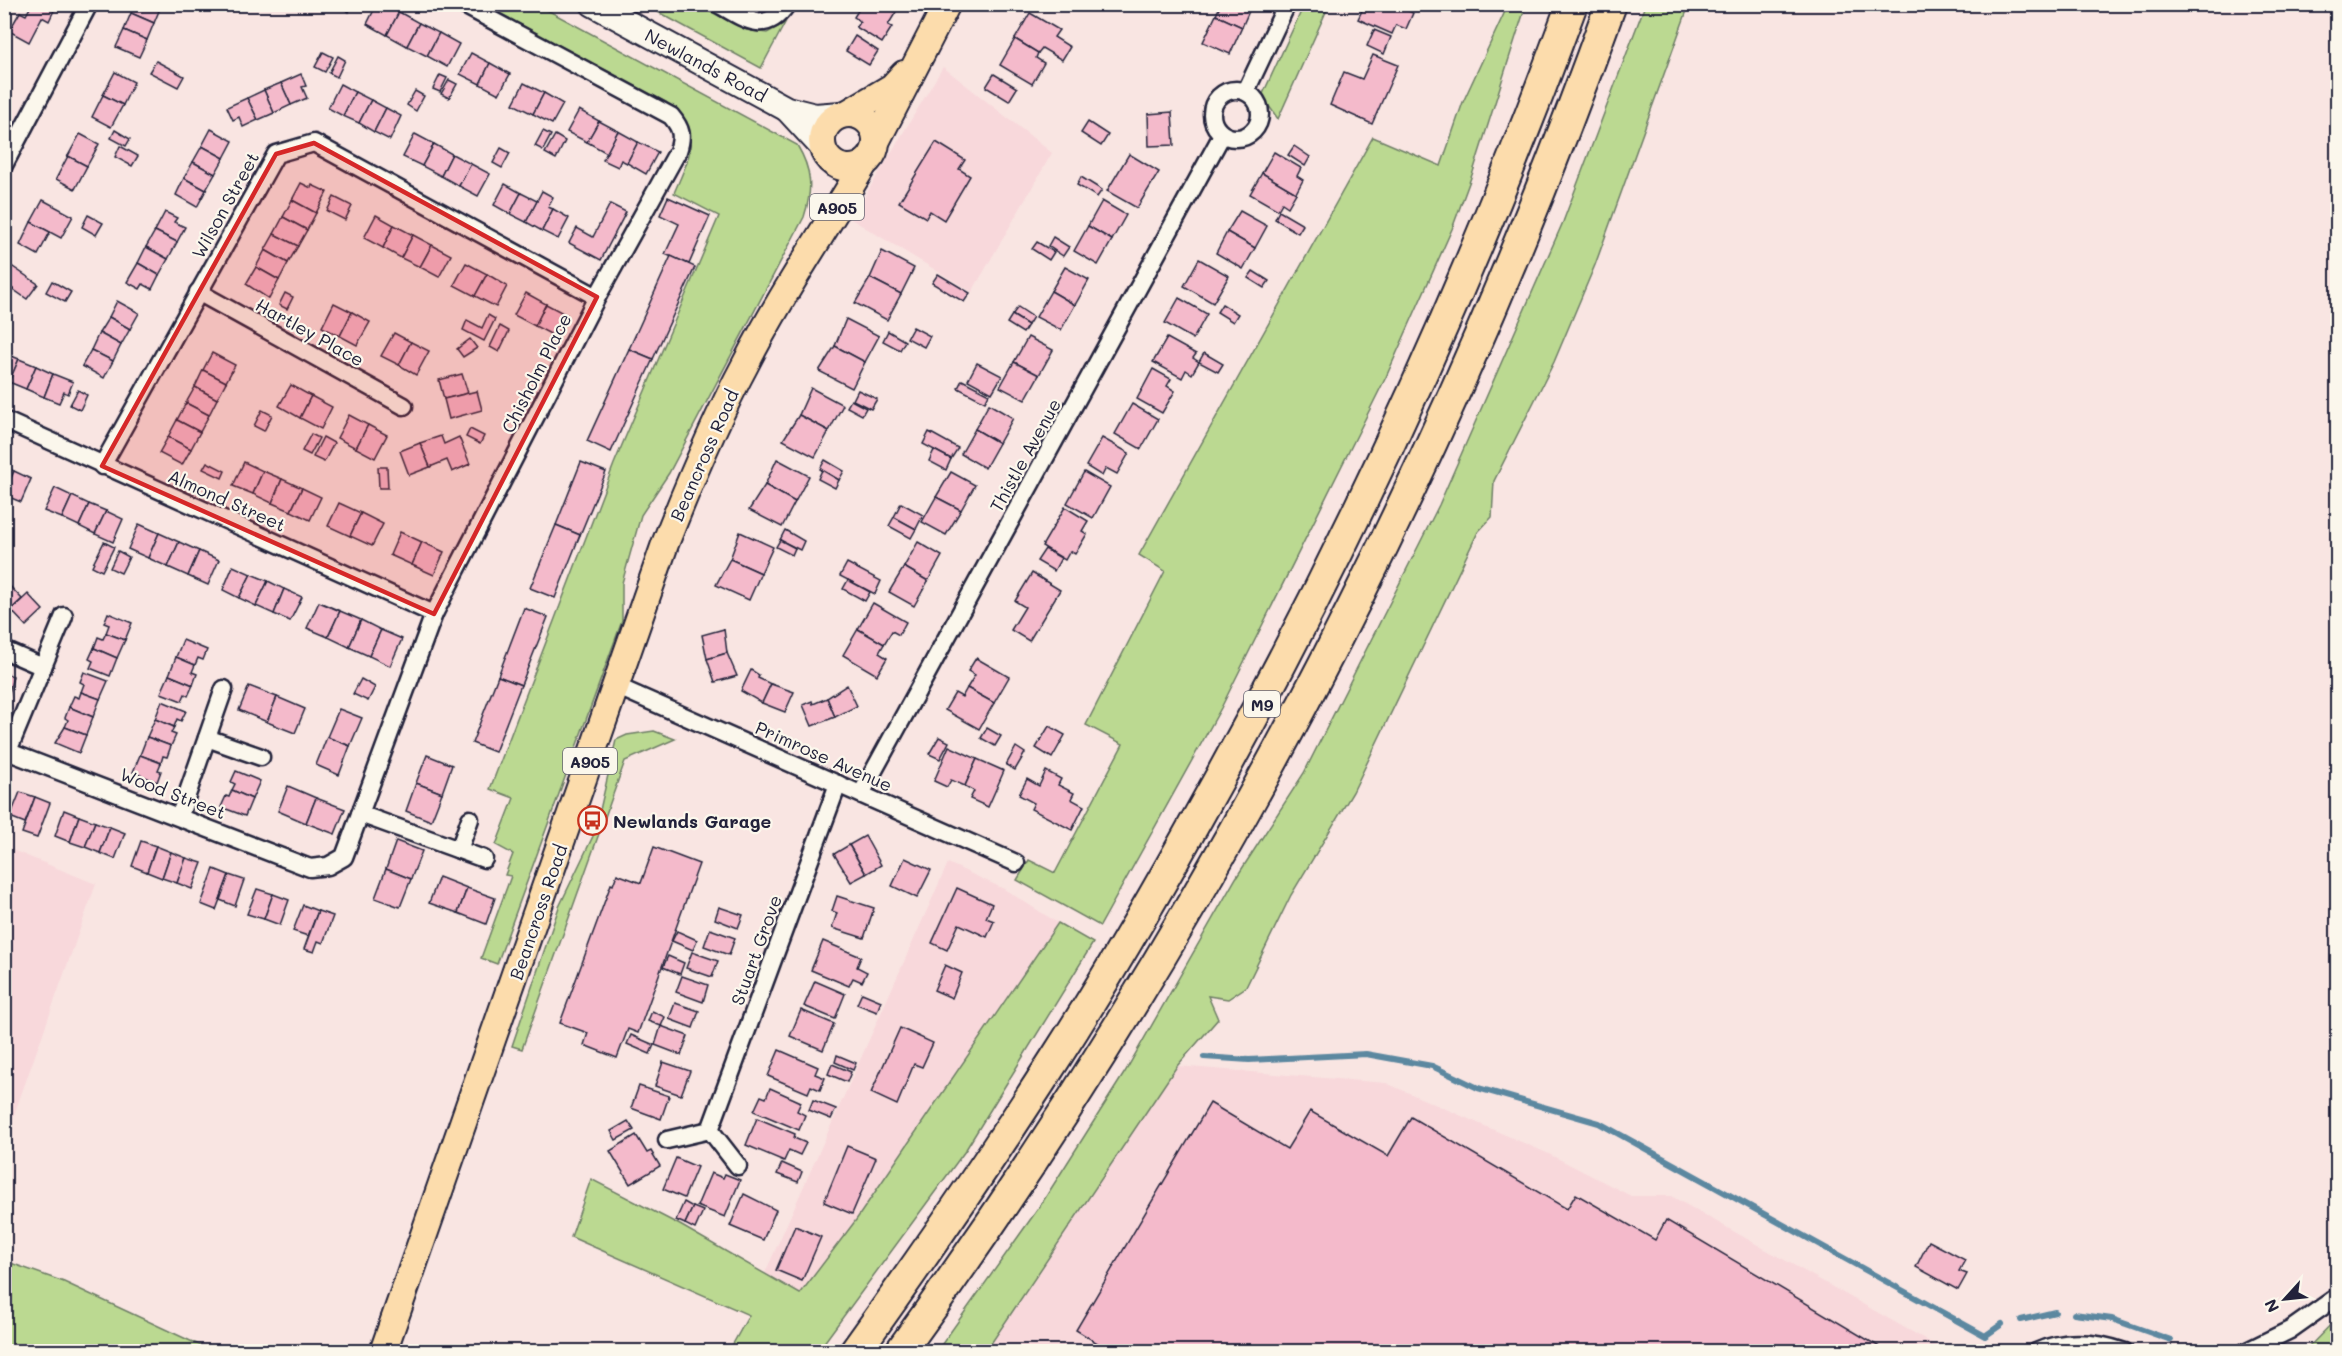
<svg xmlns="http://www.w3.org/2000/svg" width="2342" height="1356" viewBox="0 0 2342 1356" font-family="Mali,sans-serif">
<rect width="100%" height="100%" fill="#f9e5e2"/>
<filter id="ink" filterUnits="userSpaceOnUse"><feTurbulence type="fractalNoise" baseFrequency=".0167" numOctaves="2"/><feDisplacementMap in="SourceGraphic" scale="12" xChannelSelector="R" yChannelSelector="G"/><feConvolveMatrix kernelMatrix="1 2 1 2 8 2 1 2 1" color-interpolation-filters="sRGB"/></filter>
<g filter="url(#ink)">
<g fill="#f8d8db">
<polygon points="943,67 1052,153 972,292 851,219"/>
<polygon points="5,847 96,884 5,1140"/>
<polygon points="948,863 1004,889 1058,923 856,1220 800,1295 765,1273"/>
<polygon points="1177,1066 1386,1083 1549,1154 1631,1196 1671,1196 1946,1351 986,1352"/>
</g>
<g fill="#bbd991" stroke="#6e7e66" stroke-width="1.5">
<path d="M484,5H538L797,145C812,170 813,189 804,217L669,473L641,515L622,583V621L497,964L481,958L511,876L505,875L513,854L496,845L514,798L490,789L614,464L719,216L674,193C692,151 702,137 666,102Z"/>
<polygon points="645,5 698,5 746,30 767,33 785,23 761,68"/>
<polygon points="1304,5 1329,5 1278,119 1262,96"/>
<polygon points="1508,5 1526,5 1473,172 1452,229 1386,377 1221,708 1100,926 1017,880 1029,860 1055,873 1123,744 1086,725 1165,571 1139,555 1373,137 1441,166 1463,102"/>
<polygon points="1645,5 1689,5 1595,265 1554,362 1494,481 1492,517 1478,532 1353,792 1291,895 1246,987 1228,999 1208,996 1218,1019 1177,1066 986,1351 937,1351 1040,1206 1125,1072 1236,878 1304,773 1439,505 1563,222"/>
<polygon points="654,731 675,739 625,761 522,1049 512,1046 559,907 595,832 616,740 627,735"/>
<polygon points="1058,923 1093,943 965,1151 818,1351 729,1351 749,1315 571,1237 591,1179 680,1225 800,1294 856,1220"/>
<polygon points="5,1261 64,1282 212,1351 5,1351"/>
<polygon points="2337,1318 2337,1351 2305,1351"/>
</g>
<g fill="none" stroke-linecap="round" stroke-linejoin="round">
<g stroke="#5c88a0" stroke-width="6">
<polyline points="1204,1057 1249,1060 1366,1054 1432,1066 1478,1088 1599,1123 1985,1336 2002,1324"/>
<polyline points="2074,1314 2112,1319 2171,1340"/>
<polyline points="2021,1320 2055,1312"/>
</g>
</g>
<g fill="#f4bacb" stroke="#22223b" stroke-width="1.5">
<polygon points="32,4 57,4 49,21 42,17 29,42 9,31 20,12 26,15"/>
<polygon points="135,4 159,4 161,6 154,23 131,13"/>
<polygon points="335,4 353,4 349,12"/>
<polygon points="377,4 385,4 399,12 387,35 367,24"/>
<polygon points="862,4 884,4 896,12 888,25 892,27 882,43 856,27 860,21 854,17"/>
<polygon points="1221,4 1252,4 1242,27 1216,15"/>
<polygon points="1365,4 1394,4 1413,13 1406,29 1396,25 1392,34 1358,19"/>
<polygon points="399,12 419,23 407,46 387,35"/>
<polygon points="131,13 154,23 147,40 124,30"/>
<polygon points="1030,13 1059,30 1054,37 1070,47 1062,60 1042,48 1038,53 1015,39"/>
<polygon points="1216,15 1242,27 1230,54 1203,42"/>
<polygon points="419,23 439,33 427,56 407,46"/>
<polygon points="124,30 147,40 139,57 116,47"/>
<polygon points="1374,30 1391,37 1384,54 1367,46"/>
<polygon points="439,33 459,44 447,67 427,56"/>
<polygon points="855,36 878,51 869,65 846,51"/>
<polygon points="1015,39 1038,53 1036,58 1044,63 1032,84 1000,65"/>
<polygon points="323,52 333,57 325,72 315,67"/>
<polygon points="471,53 490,63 480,84 460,74"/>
<polygon points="1373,55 1398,65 1372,124 1330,105 1344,72 1362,79"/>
<polygon points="338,56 345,60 337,77 329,73"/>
<polygon points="156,61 184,76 178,87 149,72"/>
<polygon points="490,63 510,74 499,94 480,84"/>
<polygon points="115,72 134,82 123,105 103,95"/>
<polygon points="301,74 306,86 302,87 307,98 291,105 281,83"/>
<polygon points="994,74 1017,88 1009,101 986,87"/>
<polygon points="440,75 447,78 440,92 433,89"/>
<polygon points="449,80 457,84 449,98 441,94"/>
<polygon points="281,83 291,105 274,113 264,90"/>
<polygon points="524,83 544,93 533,114 513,104"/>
<polygon points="340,84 355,92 343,116 328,108"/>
<polygon points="264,90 274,113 258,120 247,98"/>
<polygon points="415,91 424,96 416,111 407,105"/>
<polygon points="355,92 371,100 359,123 343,116"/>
<polygon points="544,93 563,104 552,124 533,114"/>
<polygon points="103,95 123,105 111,127 92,117"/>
<polygon points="247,98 258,120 243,127 239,117 233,120 227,107"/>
<polygon points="371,100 386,108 374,132 359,123"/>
<polygon points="386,108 401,116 390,140 374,132"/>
<polygon points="579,110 599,121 587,142 567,132"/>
<polygon points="1172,112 1174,145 1149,146 1148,114"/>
<polygon points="599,121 618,131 607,153 587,142"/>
<polygon points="1088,122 1108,135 1101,146 1081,133"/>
<polygon points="211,129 233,141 224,158 202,146"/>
<polygon points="115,130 130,139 126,146 111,138"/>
<polygon points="543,131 551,135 543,150 535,146"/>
<polygon points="618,131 638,142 627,163 621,160 618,167 603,160"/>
<polygon points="80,134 99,144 87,166 68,156"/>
<polygon points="415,134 434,144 422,166 403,157"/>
<polygon points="555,135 565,141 556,159 545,153"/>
<polygon points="638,142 658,152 646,174 627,163"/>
<polygon points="936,142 965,160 959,169 970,176 944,220 930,211 926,218 899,202"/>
<polygon points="434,144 452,154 441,176 422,166"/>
<polygon points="120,146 138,156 132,166 115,157"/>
<polygon points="202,146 224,158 215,174 193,162"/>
<polygon points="1294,146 1310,157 1305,166 1288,155"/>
<polygon points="501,148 510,153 502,168 493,163"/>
<polygon points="1274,152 1301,168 1297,176 1303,180 1296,193 1262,173"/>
<polygon points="452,154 471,164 459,186 441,176"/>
<polygon points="1129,154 1159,172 1137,208 1107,191"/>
<polygon points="68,156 87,166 75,189 56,179"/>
<polygon points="193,162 215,174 206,190 184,178"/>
<polygon points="471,164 490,174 478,196 459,186"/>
<polygon points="1262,173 1296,193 1288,207 1282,203 1278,210 1250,194"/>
<polygon points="1081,177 1102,190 1097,197 1077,185"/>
<polygon points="184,178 206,190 197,207 176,195"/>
<polygon points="301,183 311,188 312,185 327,192 316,213 292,200"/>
<polygon points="505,184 521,193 510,214 494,205"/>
<polygon points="542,191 553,197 548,207 553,209 542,231 526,222"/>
<polygon points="521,193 537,201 526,222 510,214"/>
<polygon points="334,197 352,206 345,220 327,211"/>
<polygon points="668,197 710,216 689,264 665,254 679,224 660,215"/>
<polygon points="43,200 73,216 61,238 31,222"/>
<polygon points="292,200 316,213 307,230 283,217"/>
<polygon points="1102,201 1126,215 1112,240 1088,226"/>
<polygon points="610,204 626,212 601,260 569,243 577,228 593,237"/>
<polygon points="553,209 569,218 558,239 542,231"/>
<polygon points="1240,211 1267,226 1255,248 1227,232"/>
<polygon points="1279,211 1303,225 1298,233 1275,219"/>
<polygon points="165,212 177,218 174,222 185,227 177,242 155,231"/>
<polygon points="88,215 103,223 96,235 82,227"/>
<polygon points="376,215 394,225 383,248 364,238"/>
<polygon points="283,217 307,230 298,246 274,234"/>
<polygon points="31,222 50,232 38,255 20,245"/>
<polygon points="394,225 413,235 401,258 383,248"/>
<polygon points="1088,226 1112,240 1098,265 1074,251"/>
<polygon points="155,231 177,242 168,259 146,247"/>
<polygon points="1227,232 1255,248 1243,269 1216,253"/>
<polygon points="274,234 298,246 288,263 265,250"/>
<polygon points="413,235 432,245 420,267 401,258"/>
<polygon points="1053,237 1069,247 1063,256 1048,246"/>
<polygon points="1037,242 1054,252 1049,260 1032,249"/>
<polygon points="432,245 451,255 439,277 420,267"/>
<polygon points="146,247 168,259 159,275 138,263"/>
<polygon points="265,250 288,263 279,280 256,267"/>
<polygon points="882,251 914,268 901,294 870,278"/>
<polygon points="671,256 695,267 653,359 629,349"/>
<polygon points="1199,259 1229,276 1213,303 1184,286"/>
<polygon points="4,261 38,284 27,299 4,283"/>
<polygon points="138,263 159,275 152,289 143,284 140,289 127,282"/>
<polygon points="466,263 487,274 475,296 454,285"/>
<polygon points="256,267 279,280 269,299 246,284"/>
<polygon points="1065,267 1089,280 1075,305 1051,291"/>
<polygon points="1253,271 1269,281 1264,288 1248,278"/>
<polygon points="487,274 507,286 496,307 475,296"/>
<polygon points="938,274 970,293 964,302 932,283"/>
<polygon points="870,278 901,294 887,320 855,303"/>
<polygon points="52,281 71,292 65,302 46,292"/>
<polygon points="4,283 13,289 4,302"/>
<polygon points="1051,291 1075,305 1061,330 1036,317"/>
<polygon points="285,293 293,297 287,309 279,305"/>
<polygon points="526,293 546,304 535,326 514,315"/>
<polygon points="1179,298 1207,314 1193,339 1165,323"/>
<polygon points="117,301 139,313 130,329 109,317"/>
<polygon points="334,303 352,312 340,336 322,327"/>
<polygon points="546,304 567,315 556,337 535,326"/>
<polygon points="1222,304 1238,314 1233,322 1217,312"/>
<polygon points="1018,307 1033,317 1028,325 1012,315"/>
<polygon points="352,312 370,322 357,345 340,336"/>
<polygon points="488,315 495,319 484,341 463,330 467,320 482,328"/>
<polygon points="1012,315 1028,325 1023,333 1007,323"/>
<polygon points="109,317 130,329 121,345 99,333"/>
<polygon points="846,319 879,336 865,362 835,346"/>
<polygon points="500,326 509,331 499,352 490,347"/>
<polygon points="913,327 930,336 924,347 907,338"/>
<polygon points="888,331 905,341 900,350 883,341"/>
<polygon points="99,333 121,345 113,361 91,350"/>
<polygon points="394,333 411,342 399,365 381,356"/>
<polygon points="1028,337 1053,350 1039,375 1014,362"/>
<polygon points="1167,338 1196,354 1193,358 1199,362 1192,374 1186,370 1182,378 1153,362"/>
<polygon points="470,339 477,348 463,357 457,349"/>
<polygon points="411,342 429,351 416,375 399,365"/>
<polygon points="835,346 865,362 852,388 819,371"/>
<polygon points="629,349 653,359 611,452 587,441"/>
<polygon points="91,350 113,361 104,378 82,366"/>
<polygon points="4,353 19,359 9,382 4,380"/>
<polygon points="212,353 235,365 226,382 203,370"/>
<polygon points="1204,353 1223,364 1218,372 1199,362"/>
<polygon points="19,359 36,366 26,389 9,382"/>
<polygon points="1014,362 1039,375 1025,400 1000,387"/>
<polygon points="977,363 1002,376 992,393 968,380"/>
<polygon points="36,366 53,374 44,397 26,389"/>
<polygon points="1153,369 1171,379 1167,386 1175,391 1162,413 1137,399"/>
<polygon points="203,370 226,382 217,399 195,387"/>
<polygon points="53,374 73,382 68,394 64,392 59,403 44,397"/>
<polygon points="462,374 468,393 444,399 439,380"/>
<polygon points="962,380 989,394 985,402 958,388"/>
<polygon points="291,385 311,396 300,418 279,406"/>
<polygon points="195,387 217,399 209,415 186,403"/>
<polygon points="811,388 843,405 829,431 799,415"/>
<polygon points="78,390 87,395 80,410 70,405"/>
<polygon points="858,390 877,399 871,409 853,400"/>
<polygon points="477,391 482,410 449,419 444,399"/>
<polygon points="311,396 332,407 321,429 300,418"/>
<polygon points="851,400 866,408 862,415 847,407"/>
<polygon points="186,403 209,415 200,432 177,420"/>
<polygon points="989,404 1013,418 999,443 975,429"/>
<polygon points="1132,404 1158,419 1141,449 1115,434"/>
<polygon points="262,410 272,415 264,431 254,426"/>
<polygon points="349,415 368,425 356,448 337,438"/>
<polygon points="799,415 829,431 815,457 783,440"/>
<polygon points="177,420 200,432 191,449 168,437"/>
<polygon points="368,425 387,435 375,458 356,448"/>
<polygon points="470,429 484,436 480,444 466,437"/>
<polygon points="975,429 999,443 985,468 961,454"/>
<polygon points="929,432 958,448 951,459 923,444"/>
<polygon points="311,434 319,438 310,455 302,451"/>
<polygon points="441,436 444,444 459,437 470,464 452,472 447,460 430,467 420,443"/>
<polygon points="168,437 191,449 182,465 159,453"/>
<polygon points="323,437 334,443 324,462 313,457"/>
<polygon points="1102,438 1129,453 1117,474 1106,468 1102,476 1086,466"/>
<polygon points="420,443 430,467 409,475 400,451"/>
<polygon points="934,450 951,459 946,470 929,461"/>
<polygon points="777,459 809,476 795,502 765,485"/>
<polygon points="825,460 844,471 839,480 820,469"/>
<polygon points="207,462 225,471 222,478 203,469"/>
<polygon points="244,462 263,471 253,494 233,486"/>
<polygon points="581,462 606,472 580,535 556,525"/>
<polygon points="4,466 14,471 4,492"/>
<polygon points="378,467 387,467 388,488 379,488"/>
<polygon points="822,470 839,480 835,488 818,479"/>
<polygon points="14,471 31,479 21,502 4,495"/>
<polygon points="263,471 282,479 272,503 253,494"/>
<polygon points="951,472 975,485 961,510 936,497"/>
<polygon points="1084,472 1110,487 1093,518 1067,503"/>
<polygon points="282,479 302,488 291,511 272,503"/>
<polygon points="765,485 795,502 782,527 749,510"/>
<polygon points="55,488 72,496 62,518 44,511"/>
<polygon points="302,488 321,497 310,520 291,511"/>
<polygon points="72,496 89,504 79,526 62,518"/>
<polygon points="936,497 961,510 946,535 922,522"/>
<polygon points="339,503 361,513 350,536 328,526"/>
<polygon points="901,503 923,515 916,529 894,517"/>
<polygon points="89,504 106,511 95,534 79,526"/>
<polygon points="1065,507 1088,521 1082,531 1087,534 1075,554 1070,551 1065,560 1042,546"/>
<polygon points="106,511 123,519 113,542 95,534"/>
<polygon points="361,513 383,524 372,546 350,536"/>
<polygon points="894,517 916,529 911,538 889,526"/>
<polygon points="139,524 159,533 148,558 128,549"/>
<polygon points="556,525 580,535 555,598 530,588"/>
<polygon points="785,530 804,541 800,550 780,540"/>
<polygon points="400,532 422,542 412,565 390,555"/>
<polygon points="740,532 773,547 761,573 730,559"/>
<polygon points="159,533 179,542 168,567 148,558"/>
<polygon points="780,540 795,548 792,555 776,547"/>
<polygon points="104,542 114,547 102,571 92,566"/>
<polygon points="179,542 199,551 188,576 168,567"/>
<polygon points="422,542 444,552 434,575 412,565"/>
<polygon points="918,542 942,556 928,581 904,567"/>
<polygon points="1045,549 1061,558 1054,571 1037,561"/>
<polygon points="118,551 129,557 121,573 110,568"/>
<polygon points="199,551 219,560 208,585 188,576"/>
<polygon points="730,559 761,573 749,600 716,585"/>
<polygon points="847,563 881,581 875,594 840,576"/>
<polygon points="233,566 251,574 239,598 223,590"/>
<polygon points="904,567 928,581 914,606 889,592"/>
<polygon points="1032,573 1060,590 1029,641 1011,630 1025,607 1015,601"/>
<polygon points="251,574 268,581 256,606 239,598"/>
<polygon points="848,580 870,592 865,601 843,589"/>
<polygon points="268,581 284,589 274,614 256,606"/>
<polygon points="7,583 22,599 6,614 4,586"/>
<polygon points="284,589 302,597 290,621 274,614"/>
<polygon points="28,594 43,610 26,626 11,610"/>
<polygon points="319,602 340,611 328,637 307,628"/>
<polygon points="873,603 906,622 899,635 892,631 884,644 858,629"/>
<polygon points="524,608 548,617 521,685 498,676"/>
<polygon points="340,611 361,620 349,647 328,637"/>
<polygon points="108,613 132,623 125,640 106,633 109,625 104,623"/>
<polygon points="361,620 381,630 369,656 349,647"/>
<polygon points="724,629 727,653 707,659 702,635"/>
<polygon points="858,629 884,644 879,653 887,658 877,675 843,655"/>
<polygon points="381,630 402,639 390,666 369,656"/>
<polygon points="106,633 125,640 117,658 94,648 98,637 103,639"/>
<polygon points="183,640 207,650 203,660 198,658 195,665 176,657"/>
<polygon points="94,648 117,658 110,676 90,668 93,661 89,659"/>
<polygon points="727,653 737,676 715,682 707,659"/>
<polygon points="176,657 195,665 192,672 197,674 193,685 169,675"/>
<polygon points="976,658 1009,677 994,703 967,688 975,675 968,671"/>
<polygon points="751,670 759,675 758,678 771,684 762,703 741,691"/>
<polygon points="84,672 108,681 100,699 81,692 84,684 80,682"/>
<polygon points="4,673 13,676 8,697 4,696"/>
<polygon points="169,675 193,685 188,696 185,694 182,701 161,693"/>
<polygon points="498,676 521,685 495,752 472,743"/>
<polygon points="361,679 375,687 368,701 353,694"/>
<polygon points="771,684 794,692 785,712 762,703"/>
<polygon points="847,685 857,706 835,717 827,698"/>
<polygon points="249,686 277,697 267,722 239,710"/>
<polygon points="967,688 994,703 979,729 945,710 955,693 962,697"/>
<polygon points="81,692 100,699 93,717 69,707 74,696 79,698"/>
<polygon points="277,697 305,709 295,733 267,722"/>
<polygon points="827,698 835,717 812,726 803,705 812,701 813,704"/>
<polygon points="162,701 186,711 181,721 177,719 174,727 155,719"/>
<polygon points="69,707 93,717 86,735 65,727 68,720 65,718"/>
<polygon points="339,709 362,718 350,746 327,737"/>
<polygon points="155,719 174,727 171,733 176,735 171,746 147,737"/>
<polygon points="1049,726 1065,735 1052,758 1036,748"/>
<polygon points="65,727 86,735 79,753 55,743"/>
<polygon points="987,728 1001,736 995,746 981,738"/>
<polygon points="147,737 171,746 167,757 163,756 161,763 140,755"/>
<polygon points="327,737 350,746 339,775 316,765"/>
<polygon points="939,737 949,742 940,759 929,754"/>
<polygon points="949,746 977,759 965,786 951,780 947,787 934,781"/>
<polygon points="1016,747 1025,753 1015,770 1006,765"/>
<polygon points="140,755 161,763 158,770 161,771 157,782 133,772"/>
<polygon points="427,755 452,765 442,793 416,783"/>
<polygon points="977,759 1004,771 988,807 970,799 974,791 965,786"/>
<polygon points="236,771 260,781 252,799 232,790 235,784 231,782"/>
<polygon points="1046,771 1061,779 1058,785 1074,793 1071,799 1084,806 1072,830 1031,809 1034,803 1019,795 1027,779 1039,786"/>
<polygon points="416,783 442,793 431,821 406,811"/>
<polygon points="288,786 316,798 306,823 278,811"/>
<polygon points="232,790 252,799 245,816 221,807 226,796 229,797"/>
<polygon points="20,792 35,797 25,823 10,817"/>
<polygon points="35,797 50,803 37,838 22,833"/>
<polygon points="316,798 345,809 335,834 306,823"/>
<polygon points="64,810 79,816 70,842 55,836"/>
<polygon points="79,816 95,822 85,847 70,842"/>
<polygon points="95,822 110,827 100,853 85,847"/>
<polygon points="110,827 125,833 115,859 100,853"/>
<polygon points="865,836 881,865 866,874 849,845"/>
<polygon points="141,841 156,846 147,872 132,866"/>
<polygon points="396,841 422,851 411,879 386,869"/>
<polygon points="849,845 866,874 851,882 834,854"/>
<polygon points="156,846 171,852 162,878 147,872"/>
<polygon points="654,847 699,864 638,1033 628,1029 617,1058 584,1045 588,1033 560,1023 611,884 613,885 617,874 641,883"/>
<polygon points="171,852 186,858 177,883 162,878"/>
<polygon points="186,858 202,863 192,889 177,883"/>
<polygon points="905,858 931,870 917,898 892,886"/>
<polygon points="214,869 229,875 216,910 201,904"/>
<polygon points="386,869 411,879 400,907 375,898"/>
<polygon points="229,875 244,880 235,906 220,900"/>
<polygon points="439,877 467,888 458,913 429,903"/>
<polygon points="467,888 495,898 486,924 458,913"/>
<polygon points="957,888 992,904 986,918 994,921 987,937 959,924 947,950 932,943"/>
<polygon points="257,889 273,894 264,919 247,914"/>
<polygon points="273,894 289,900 280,925 264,919"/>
<polygon points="837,896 874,908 864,938 832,928 837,913 832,911"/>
<polygon points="303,905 318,911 308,936 293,931"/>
<polygon points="719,907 743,915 738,928 715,919"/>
<polygon points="318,911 333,916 323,943 318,941 314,952 304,949"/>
<polygon points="710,929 735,938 729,955 704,946"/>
<polygon points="677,931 697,940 693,950 672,941"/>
<polygon points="823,941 861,957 857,967 867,972 862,982 853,978 849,986 811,970"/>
<polygon points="692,952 718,961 712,977 686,968"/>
<polygon points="668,956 684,963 680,974 663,967"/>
<polygon points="945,965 962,973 952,998 934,990"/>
<polygon points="682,976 708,985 703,1002 676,992"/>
<polygon points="815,981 845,994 835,1019 804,1006"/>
<polygon points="862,993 881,1001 877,1012 857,1004"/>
<polygon points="675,1003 699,1011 693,1028 669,1019"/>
<polygon points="801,1010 834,1024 823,1050 790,1036"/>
<polygon points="652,1011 665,1017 661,1026 648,1021"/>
<polygon points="661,1026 688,1036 681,1055 655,1045"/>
<polygon points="900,1028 933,1043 922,1067 914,1064 897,1105 871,1093"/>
<polygon points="631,1035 654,1045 650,1054 627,1044"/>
<polygon points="779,1050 818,1067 815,1074 825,1078 820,1090 811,1086 808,1093 768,1076"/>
<polygon points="837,1055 856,1063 853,1070 835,1062"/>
<polygon points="663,1062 690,1071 681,1095 655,1086"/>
<polygon points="832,1064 851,1072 847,1082 828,1074"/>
<polygon points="639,1086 669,1096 661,1119 631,1108"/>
<polygon points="770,1088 801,1102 797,1111 805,1115 799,1130 754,1111 761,1096 766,1098"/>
<polygon points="813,1100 836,1109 831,1119 809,1110"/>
<polygon points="1210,1103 1287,1149 1310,1111 1388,1156 1411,1117 1567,1209 1576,1194 1655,1240 1666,1220 1888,1352 1112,1352 1076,1330"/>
<polygon points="757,1118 795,1134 794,1138 806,1143 800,1155 789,1150 784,1161 746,1145"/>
<polygon points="628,1121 634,1130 616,1140 611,1131"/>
<polygon points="636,1135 647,1153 651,1151 660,1166 630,1184 610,1151"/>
<polygon points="847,1146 876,1158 852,1214 824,1202"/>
<polygon points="676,1158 697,1167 684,1198 663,1189"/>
<polygon points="782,1163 802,1172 798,1182 777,1174"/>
<polygon points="711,1173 723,1178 725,1174 740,1180 725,1217 697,1206"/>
<polygon points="744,1194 776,1210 763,1240 730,1226"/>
<polygon points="684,1202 693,1207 685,1224 676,1220"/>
<polygon points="693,1207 703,1211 695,1229 685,1224"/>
<polygon points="795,1226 821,1237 802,1281 776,1270"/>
<polygon points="1929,1241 1965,1260 1959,1271 1967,1274 1958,1290 1916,1267"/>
</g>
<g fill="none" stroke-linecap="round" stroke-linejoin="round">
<defs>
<g id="minor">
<path d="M718,4C744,19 766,36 787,4"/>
<circle cx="1236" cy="114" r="24"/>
<polyline points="1246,91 1287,4"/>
<polyline points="4,165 89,4"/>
<polyline points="198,292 404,406"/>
<polyline points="4,420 434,614"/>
<polyline points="102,466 276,154 314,143 597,297"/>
<polyline points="4,650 43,667"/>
<polyline points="616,686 1016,863"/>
<polyline points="207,738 261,757"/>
<path d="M4,750L310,868L328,866L344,857L434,614L597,297L678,151C683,136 682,129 671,116L462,4"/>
<polyline points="8,751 64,616"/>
<polyline points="861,794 1222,135"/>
<polyline points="360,814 484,859"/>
<polyline points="180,815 224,689"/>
<polyline points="459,850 470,819"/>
<polyline points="710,1130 838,784"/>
<polyline points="667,1140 710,1130 738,1166"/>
<path d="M2036,1352C2065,1339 2096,1342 2125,1352"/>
<polyline points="2245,1352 2290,1330 2338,1296"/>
</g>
<g id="secondary">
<polyline points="593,4 787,109 815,116 841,114"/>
<polyline points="788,110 823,148"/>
</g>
<g id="primary">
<polyline points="848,113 892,87 904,74"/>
<circle cx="849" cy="141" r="27"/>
<polyline points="877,140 947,4"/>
<path d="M383,1352L665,544C689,483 714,423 745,365C780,296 824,232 864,164"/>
</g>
<g id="motorway">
<path d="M855,1352C924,1256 991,1159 1055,1059C1109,975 1159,888 1207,801C1350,545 1471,280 1572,4"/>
<path d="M900,1352C1199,940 1439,484 1611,4"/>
</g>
</defs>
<use href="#minor" stroke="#22223b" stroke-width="21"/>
<use href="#secondary" stroke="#22223b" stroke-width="28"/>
<use href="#primary" stroke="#22223b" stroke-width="30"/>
<use href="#motorway" stroke="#22223b" stroke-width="34"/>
<use href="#minor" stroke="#fbf7ec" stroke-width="16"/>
<use href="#secondary" stroke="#fbf7ec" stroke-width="24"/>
<use href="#primary" stroke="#fcdcac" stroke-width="26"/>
<use href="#motorway" stroke="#fcdcac" stroke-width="30"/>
</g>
</g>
<path fill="#d62828" fill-opacity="0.2" stroke="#d62828" stroke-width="4.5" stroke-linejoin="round" d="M314,143L597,297L434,614L102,466L276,154Z"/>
<defs>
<symbol id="bus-ring" viewBox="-11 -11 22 22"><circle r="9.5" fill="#fbf7ec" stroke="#c8321e" stroke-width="1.5"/><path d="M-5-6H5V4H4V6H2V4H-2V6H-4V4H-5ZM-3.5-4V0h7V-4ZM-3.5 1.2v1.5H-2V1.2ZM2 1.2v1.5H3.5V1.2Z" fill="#c8321e"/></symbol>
</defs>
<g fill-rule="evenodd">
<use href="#bus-ring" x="576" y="804" width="33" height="33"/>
</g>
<g text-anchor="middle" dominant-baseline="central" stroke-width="4.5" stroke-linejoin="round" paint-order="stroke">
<g fill="#fbf7ec" stroke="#636270" stroke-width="1.5">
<rect x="810" y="194" width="54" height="26" rx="4.5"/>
<rect x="1244" y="691" width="36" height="26" rx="4.5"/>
<rect x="563" y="748" width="54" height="26" rx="4.5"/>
</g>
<g font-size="16" font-weight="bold" fill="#22223b">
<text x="837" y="207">A905</text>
<text x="1262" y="704">M9</text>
<text x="590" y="761">A905</text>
</g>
<g font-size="18" fill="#22223b" stroke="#fbf7ec">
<text transform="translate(706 65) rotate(28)">Newlands Road</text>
<text transform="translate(225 205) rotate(-61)">Wilson Street</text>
<text transform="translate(310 332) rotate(29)">Hartley Place</text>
<text transform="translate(536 373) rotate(-63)">Chisholm Place</text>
<text transform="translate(704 455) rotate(-66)">Beancross Road</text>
<text transform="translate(1025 455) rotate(-61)">Thistle Avenue</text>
<text transform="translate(227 500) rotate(24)">Almond Street</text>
<text transform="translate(824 756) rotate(24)">Primrose Avenue</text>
<text transform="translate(173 793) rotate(21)">Wood Street</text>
<text transform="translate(538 912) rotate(-71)">Beancross Road</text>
<text transform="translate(756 950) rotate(-70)">Stuart Grove</text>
</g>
<g font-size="18" font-weight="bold" fill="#22223b" stroke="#fbf7ec" text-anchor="start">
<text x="613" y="821">Newlands Garage</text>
</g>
</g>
<rect width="2342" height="1356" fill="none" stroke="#fbf7ec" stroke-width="24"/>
<rect x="12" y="12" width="2318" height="1332" fill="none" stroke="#22223b" stroke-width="2" filter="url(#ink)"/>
<g transform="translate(2285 1299) rotate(243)" stroke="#fbf7ec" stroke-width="4.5" paint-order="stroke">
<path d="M0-4.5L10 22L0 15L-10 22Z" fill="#22223b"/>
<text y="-9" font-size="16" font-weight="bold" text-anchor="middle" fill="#22223b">N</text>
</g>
</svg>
